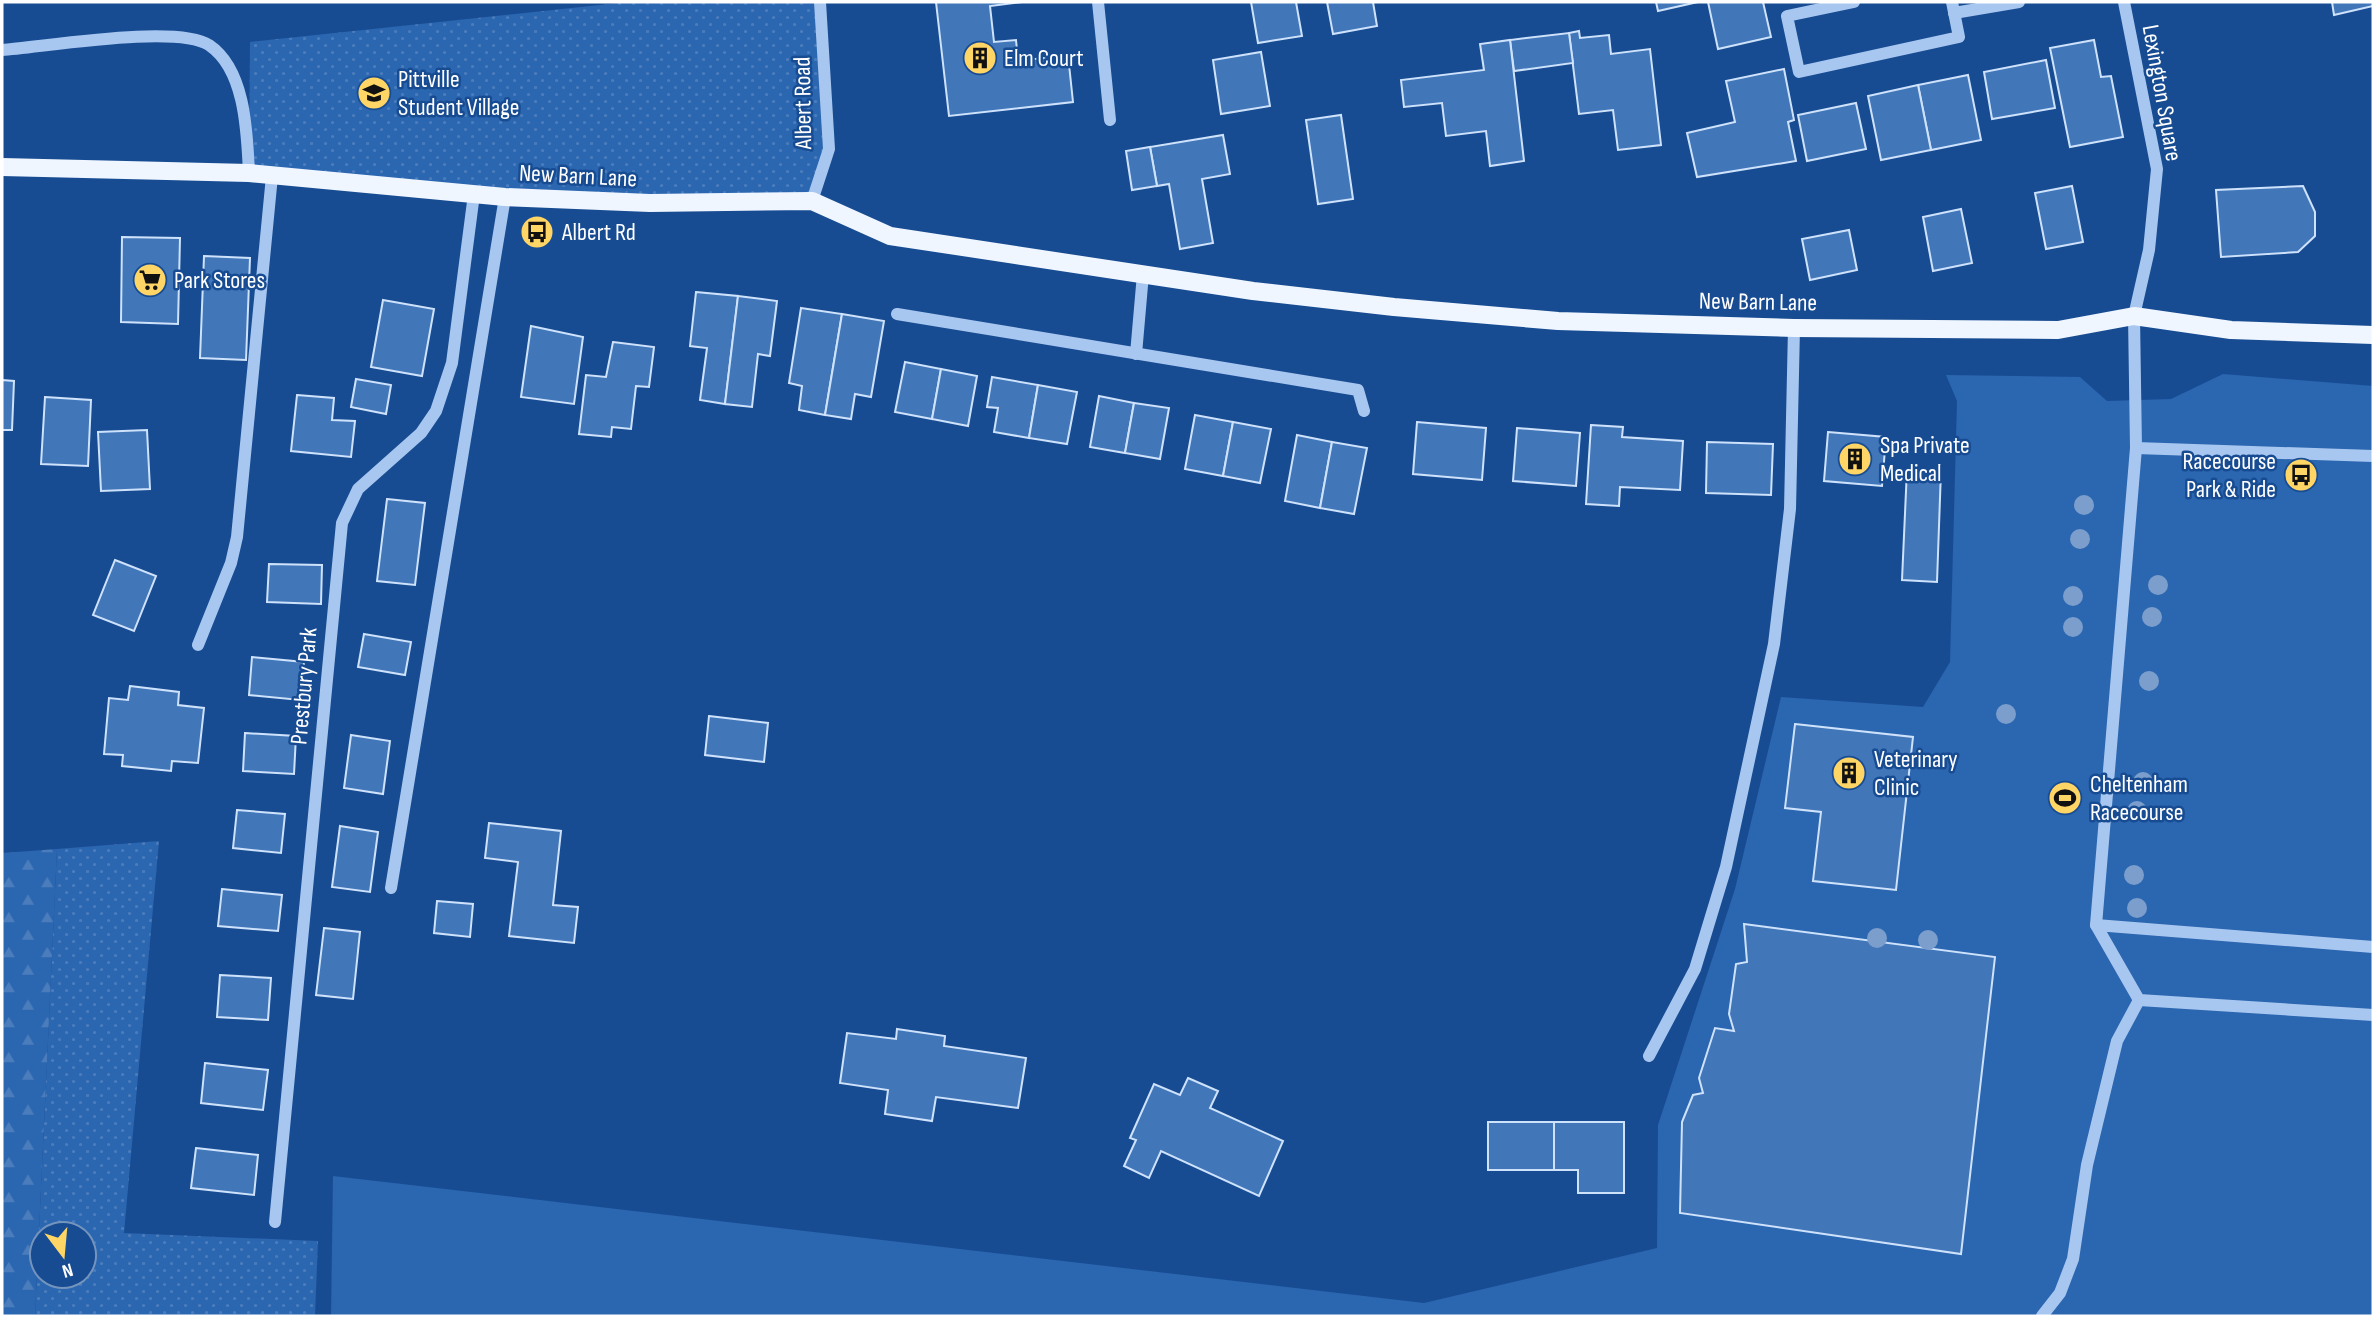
<svg xmlns="http://www.w3.org/2000/svg" width="2375" height="1318" viewBox="0 0 2375 1318" font-family="'Sofia Sans Condensed',sans-serif">
<defs>
<pattern id="grass-dots" width="8" height="8" patternUnits="userSpaceOnUse" patternTransform="scale(1.75)"><rect width="8" height="8" fill="#2b66b0"/><path d="M2 2h.1M6 6h.1" fill="none" stroke="#4b7dbc" stroke-width="1.8" stroke-linecap="round"/></pattern>
<pattern id="forest-firs" width="22" height="20" patternUnits="userSpaceOnUse" patternTransform="scale(1.75)"><rect width="22" height="20" fill="#2b66b0"/><path d="M5 1l3.5 6h-7zM16 11l3.5 6h-7z" fill="#4b7dbc"/></pattern>
</defs>
<rect width="100%" height="100%" fill="#184c92"/>
<g fill="url(#grass-dots)" fill-rule="evenodd">
<polygon points="628,2 820,2 829,149 812,201 650,203 249,173 250,42"/>
<path d="M159,841L124,1233L318,1241L315,1316H35L57,849ZM42,1234H84V1276H42Z"/>
</g>
<polygon fill="url(#forest-firs)" points="57,849 35,1316 2,1316 2,853"/>
<polygon fill="#2b66b0" points="2223,374 2373,386 2373,1316 331,1316 333,1176 1424,1303 1657,1248 1658,1125 1735,889 1781,697 1923,707 1950,662 1957,401 1946,375 2080,377 2107,401 2171,399"/>
<g fill="#4176b9" stroke="#cee2fb" stroke-width="2">
<polygon points="936,2 1022,2 990,6 994,42 1016,40 1018,61 1068,55 1073,102 949,116"/>
<polygon points="1251,2 1296,2 1302,36 1258,43"/>
<polygon points="1327,2 1373,2 1377,26 1333,34"/>
<polygon points="1656,2 1698,2 1658,11"/>
<polygon points="1708,2 1763,2 1771,37 1718,49"/>
<polygon points="2332,2 2373,2 2373,6 2334,15"/>
<polygon points="1579,31 1580,38 1609,35 1611,54 1650,49 1661,145 1618,150 1613,110 1579,114 1569,33"/>
<polygon points="1569,33 1573,63 1514,71 1510,40"/>
<polygon points="1510,40 1524,161 1490,166 1486,131 1446,136 1442,103 1404,107 1401,80 1484,70 1480,44"/>
<polygon points="2094,40 2101,77 2111,76 2123,137 2070,147 2050,48"/>
<polygon points="1261,52 1270,106 1221,114 1213,60"/>
<polygon points="2046,60 2055,108 1992,119 1984,72"/>
<polygon points="1784,69 1794,120 1788,122 1796,161 1697,177 1687,133 1735,122 1726,81"/>
<polygon points="1968,75 1981,140 1931,150 1918,85"/>
<polygon points="1918,85 1931,150 1881,160 1868,96"/>
<polygon points="1856,103 1866,149 1807,161 1798,115"/>
<polygon points="1341,115 1353,199 1318,204 1306,120"/>
<polygon points="1223,135 1230,174 1202,179 1213,243 1180,249 1169,184 1157,186 1150,147"/>
<polygon points="1150,147 1157,186 1132,190 1126,151"/>
<polygon points="2072,186 2083,242 2046,249 2035,193"/>
<polygon points="2303,186 2315,212 2315,236 2298,252 2221,257 2216,190"/>
<polygon points="1961,209 1972,263 1933,271 1923,217"/>
<polygon points="1849,230 1857,270 1810,280 1802,239"/>
<polygon points="122,237 180,238 178,324 121,322"/>
<polygon points="204,256 250,258 246,360 200,358"/>
<polygon points="696,292 738,296 725,404 700,400 707,348 690,346"/>
<polygon points="738,296 777,301 770,356 758,354 752,407 725,404"/>
<polygon points="383,300 434,309 422,376 371,367"/>
<polygon points="801,308 842,314 825,415 799,410 802,386 789,383"/>
<polygon points="842,314 884,321 871,397 855,394 851,419 825,415"/>
<polygon points="531,326 583,337 574,404 521,397"/>
<polygon points="613,342 654,347 649,387 636,386 631,429 612,427 611,437 579,434 586,375 606,377"/>
<polygon points="905,362 941,369 932,419 895,412"/>
<polygon points="941,369 977,376 968,426 932,419"/>
<polygon points="992,377 1038,385 1029,438 994,432 998,408 987,407"/>
<polygon points="356,379 391,385 386,414 351,407"/>
<polygon points="2,380 14,381 12,430 2,430"/>
<polygon points="1038,385 1077,392 1067,444 1029,438"/>
<polygon points="297,395 334,398 332,420 355,421 351,457 291,451"/>
<polygon points="1099,396 1134,403 1125,453 1090,447"/>
<polygon points="45,397 91,400 88,466 41,464"/>
<polygon points="1134,403 1169,408 1160,459 1125,453"/>
<polygon points="1195,415 1233,422 1223,476 1185,469"/>
<polygon points="1233,422 1271,429 1260,483 1223,476"/>
<polygon points="1417,422 1486,428 1482,480 1413,474"/>
<polygon points="1591,425 1623,427 1622,437 1683,441 1680,490 1620,487 1619,506 1586,504"/>
<polygon points="1517,428 1580,433 1576,486 1513,481"/>
<polygon points="147,430 150,489 101,491 98,432"/>
<polygon points="1828,432 1886,437 1882,486 1824,481"/>
<polygon points="1297,435 1332,442 1320,508 1285,501"/>
<polygon points="1332,442 1367,448 1354,514 1320,508"/>
<polygon points="1707,442 1773,444 1771,495 1706,493"/>
<polygon points="1907,469 1941,470 1937,582 1902,580"/>
<polygon points="387,499 425,503 415,585 377,581"/>
<polygon points="115,560 156,576 134,631 93,615"/>
<polygon points="269,564 322,565 321,604 267,602"/>
<polygon points="364,634 411,642 405,675 358,667"/>
<polygon points="252,657 304,662 300,700 249,695"/>
<polygon points="130,686 179,692 178,705 204,708 198,763 172,761 171,771 122,766 123,755 104,754 109,698 128,700"/>
<polygon points="709,716 768,723 764,762 705,755"/>
<polygon points="1795,724 1913,737 1896,890 1813,881 1821,812 1785,808"/>
<polygon points="245,733 296,736 294,774 243,771"/>
<polygon points="351,735 390,741 383,794 344,788"/>
<polygon points="237,810 285,814 281,853 233,848"/>
<polygon points="489,823 561,831 553,905 578,907 574,943 509,936 518,862 485,858"/>
<polygon points="340,826 378,832 370,892 332,887"/>
<polygon points="222,889 282,895 278,931 218,926"/>
<polygon points="437,901 473,904 470,937 434,933"/>
<polygon points="1744,924 1995,957 1961,1254 1680,1213 1682,1122 1693,1095 1703,1093 1699,1078 1715,1028 1734,1031 1729,1014 1736,964 1747,962"/>
<polygon points="324,928 360,932 353,999 316,995"/>
<polygon points="220,975 271,978 268,1020 217,1017"/>
<polygon points="897,1029 945,1036 944,1046 1026,1058 1018,1108 936,1097 932,1121 885,1114 888,1090 840,1083 847,1033 896,1039"/>
<polygon points="205,1063 268,1070 263,1110 201,1103"/>
<polygon points="1188,1078 1218,1091 1210,1108 1283,1141 1259,1196 1161,1151 1149,1178 1124,1166 1136,1140 1130,1138 1154,1084 1180,1095"/>
<rect x="1488" y="1122" width="66" height="48"/>
<polygon points="1554,1122 1624,1122 1624,1193 1578,1193 1578,1170 1554,1170"/>
<polygon points="196,1148 258,1155 254,1195 191,1188"/>
</g>
<g fill="none" stroke-linecap="round" stroke-linejoin="round">
<g stroke="#a8c7f0" stroke-width="12">
<polyline points="1098,2 1110,120"/>
<polyline points="1854,2 1787,16 1799,72 1959,37 1952,2"/>
<polyline points="2124,2 2157,169 2149,250 2134,316 2136,448 2096,925 2139,1000 2373,1015"/>
<polyline points="1954,13 2019,2"/>
<path d="M2,50C44,47 176,24 209,45C246,70 247,134 249,173"/>
<polyline points="812,201 829,149 820,2"/>
<polyline points="897,314 1358,390 1364,411"/>
<polyline points="1136,354 1143,274"/>
<polyline points="2136,448 2373,456"/>
<polyline points="198,645 231,563 237,537 272,176"/>
<polyline points="391,888 505,197"/>
<polyline points="2096,925 2373,947"/>
<polyline points="1649,1056 1695,969 1726,867 1774,644 1790,509 1794,328"/>
<polyline points="275,1222 342,523 358,489 421,433 436,411 452,363 474,194"/>
<polyline points="2042,1316 2060,1293 2073,1259 2087,1165 2117,1041 2139,1000"/>
</g>
<polyline stroke="#f0f6ff" stroke-width="18" points="2,167 249,173 505,197 650,203 812,201 890,236 1253,291 1394,307 1558,321 1794,328 2058,330 2134,316 2231,330 2373,335"/>
</g>
<g fill="#7c9ecc">
<circle cx="2084" cy="505" r="10"/>
<circle cx="2080" cy="539" r="10"/>
<circle cx="2158" cy="585" r="10"/>
<circle cx="2073" cy="596" r="10"/>
<circle cx="2152" cy="617" r="10"/>
<circle cx="2073" cy="627" r="10"/>
<circle cx="2149" cy="681" r="10"/>
<circle cx="2006" cy="714" r="10"/>
<circle cx="2143" cy="782" r="10"/>
<circle cx="2137" cy="811" r="10"/>
<circle cx="2134" cy="875" r="10"/>
<circle cx="2137" cy="908" r="10"/>
<circle cx="1877" cy="938" r="10"/>
<circle cx="1928" cy="940" r="10"/>
</g>
<defs>
<symbol id="building-disc" viewBox="-11 -11 22 22"><circle r="9.5" fill="#ffd566" stroke="#184c92"/><path d="M-4-6H4V6H1V3H-1V6H-4ZM-2.5-4.3h1.7v1.8h-1.7ZM.8-4.3h1.7v1.8H.8ZM-2.5-1h1.7V.8h-1.7ZM.8-1h1.7V.8H.8Z" fill="#111"/></symbol>
<symbol id="university-disc" viewBox="-11 -11 22 22"><circle r="9.5" fill="#ffd566" stroke="#184c92"/><path d="M0-5L7-2L0 1L-7-2ZM-4 1L0 2.5L4 1V4Q0 6-4 4Z" fill="#111"/></symbol>
<symbol id="bus-disc" viewBox="-11 -11 22 22"><circle r="9.5" fill="#ffd566" stroke="#184c92"/><path d="M-5-6H5V4H4V6H2V4H-2V6H-4V4H-5ZM-3.5-4V0h7V-4ZM-3.5 1.2v1.5H-2V1.2ZM2 1.2v1.5H3.5V1.2Z" fill="#111"/></symbol>
<symbol id="supermarket-disc" viewBox="-11 -11 22 22"><circle r="9.5" fill="#ffd566" stroke="#184c92"/><path d="M-6-5.5h2.5l.6 2H6L4.5 2H-2.5L-4.4-4H-6ZM-1.5 3.2a1.3 1.3 0 1 0 .1 0ZM3 3.2a1.3 1.3 0 1 0 .1 0Z" fill="#111"/></symbol>
<symbol id="stadium-disc" viewBox="-11 -11 22 22"><circle r="9.5" fill="#ffd566" stroke="#184c92"/><path d="M0-5a6.5 5 0 1 0 0 10a6.5 5 0 1 0 0-10ZM-3.5-1.8h7v3.6h-7Z" fill="#111"/></symbol>
</defs>
<g fill-rule="evenodd">
<use href="#building-disc" x="961" y="39" width="38" height="38"/>
<use href="#university-disc" x="355" y="74" width="38" height="38"/>
<use href="#bus-disc" x="518" y="213" width="38" height="38"/>
<use href="#supermarket-disc" x="131" y="261" width="38" height="38"/>
<use href="#building-disc" x="1836" y="440" width="38" height="38"/>
<use href="#bus-disc" x="2282" y="456" width="38" height="38"/>
<use href="#building-disc" x="1830" y="754" width="38" height="38"/>
<use href="#stadium-disc" x="2046" y="779" width="38" height="38"/>
</g>
<g text-anchor="middle" dominant-baseline="central" stroke-width="5" stroke-linejoin="round" paint-order="stroke">
<g font-size="24" fill="#fff" stroke="#184c92" text-anchor="start">
<text x="1004" y="58">Elm Court</text>
<text x="398" y="79">Pittville<tspan x="398" dy="28">Student Village</tspan></text>
<text x="562" y="232">Albert Rd</text>
<text x="174" y="280">Park Stores</text>
<text x="1880" y="445">Spa Private<tspan x="1880" dy="28">Medical</tspan></text>
<text x="2276" y="461" text-anchor="end">Racecourse<tspan x="2276" dy="28">Park &amp; Ride</tspan></text>
<text x="1874" y="759">Veterinary<tspan x="1874" dy="28">Clinic</tspan></text>
<text x="2090" y="784">Cheltenham<tspan x="2090" dy="28">Racecourse</tspan></text>
</g>
<g font-size="24" fill="#fff" stroke="#184c92">
<text transform="translate(2162 93) rotate(80)">Lexington Square</text>
<text transform="translate(803 103) rotate(-91)">Albert Road</text>
<text transform="translate(578 176) rotate(3)">New Barn Lane</text>
<text transform="translate(1758 302) rotate(1)">New Barn Lane</text>
<text transform="translate(304 686) rotate(-85)">Prestbury Park</text>
</g>
</g>
<rect width="2375" height="1318" fill="none" stroke="#ffffff" stroke-width="7"/>
<g transform="translate(63 1255) rotate(164)"><circle r="33" fill="#184c92" stroke="#7494be" stroke-width="2"/>
<path d="M0-5L12 26L0 18L-12 26Z" fill="#ffd566"/>
<text y="-10" font-size="19" font-weight="bold" text-anchor="middle" fill="#ffffff">N</text>
</g>
</svg>
